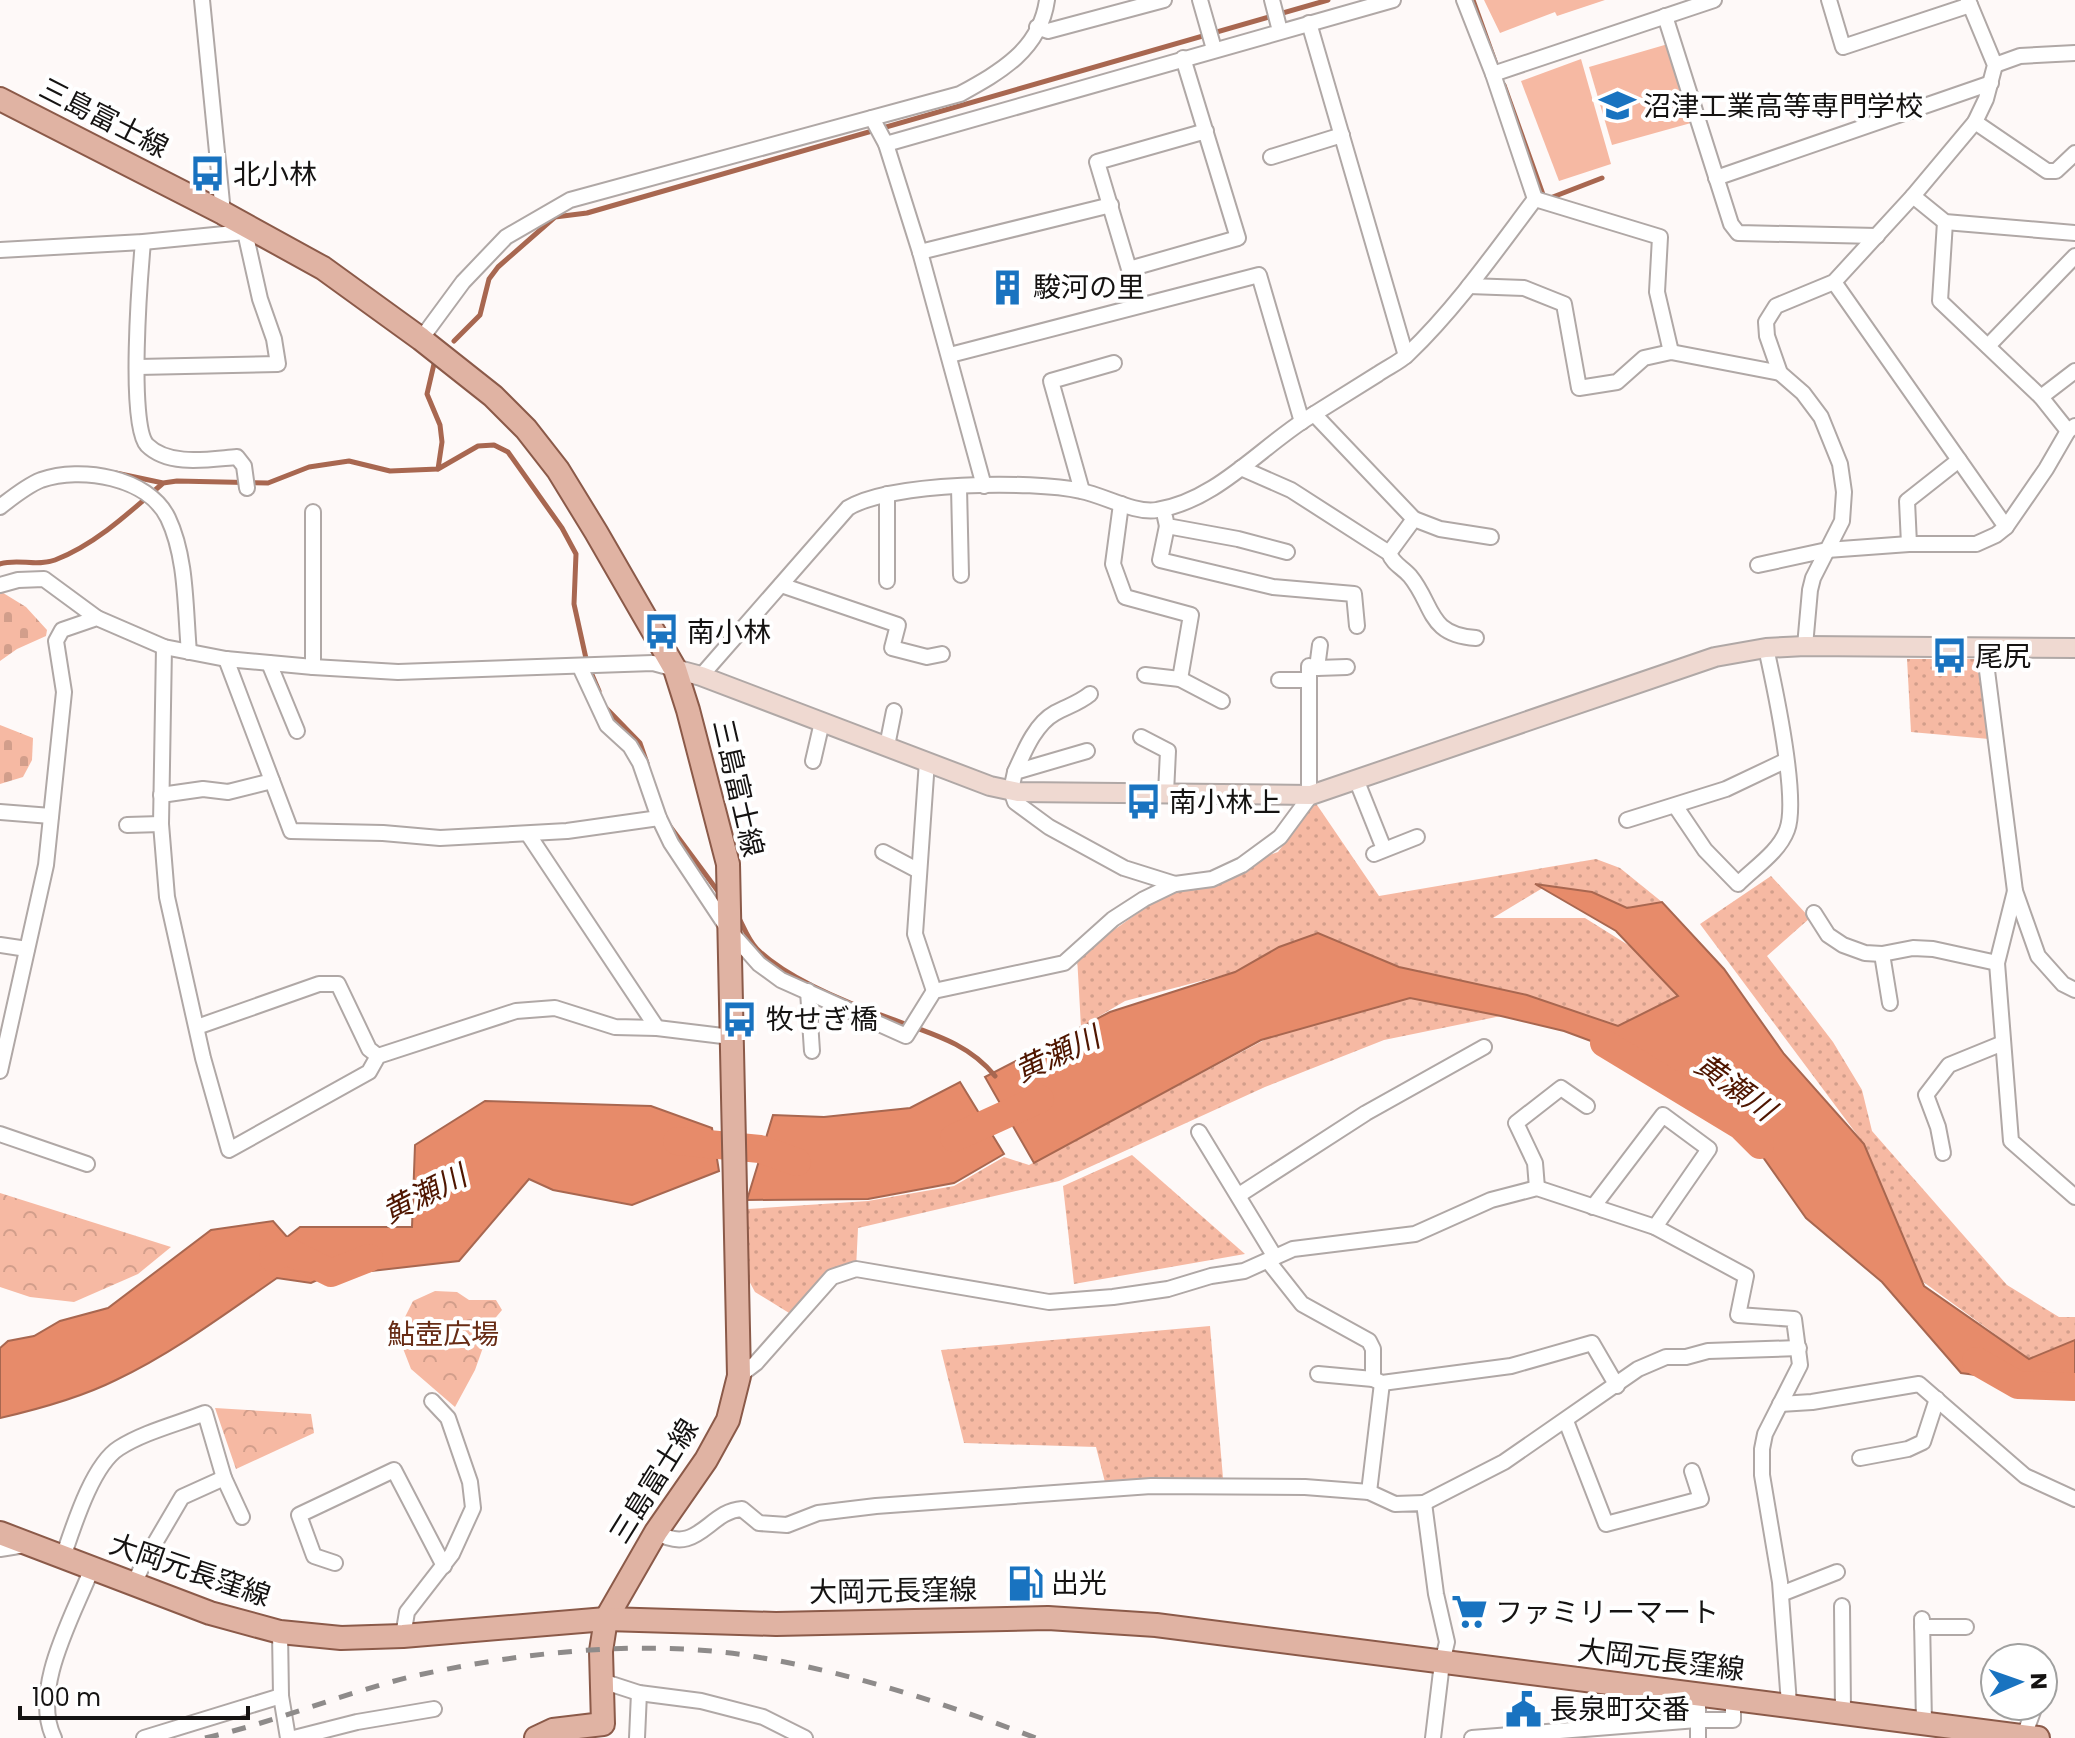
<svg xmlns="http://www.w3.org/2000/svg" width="2075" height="1738" viewBox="0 0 2075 1738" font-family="Poppins,'Noto Sans JP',sans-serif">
<defs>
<pattern id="grass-dots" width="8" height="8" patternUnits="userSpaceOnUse" patternTransform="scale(2)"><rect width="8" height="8" fill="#f6b9a3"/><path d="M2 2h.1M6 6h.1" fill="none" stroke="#d29e8b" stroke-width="1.8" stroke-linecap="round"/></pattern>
<pattern id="cemetery-stones" width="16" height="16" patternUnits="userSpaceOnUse" patternTransform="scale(2)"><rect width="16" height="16" fill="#f6b9a3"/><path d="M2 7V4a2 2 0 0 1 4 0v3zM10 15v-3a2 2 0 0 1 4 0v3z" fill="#d29e8b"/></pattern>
<pattern id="park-crowns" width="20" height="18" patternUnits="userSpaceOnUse" patternTransform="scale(2)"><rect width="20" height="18" fill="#f6b9a3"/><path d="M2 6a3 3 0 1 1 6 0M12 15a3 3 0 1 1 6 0" fill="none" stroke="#d29e8b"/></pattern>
</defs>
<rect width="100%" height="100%" fill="#fef9f8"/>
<g fill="url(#grass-dots)">
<polygon points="1907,659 1979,659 1989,739 1911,732"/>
<polygon points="1315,802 1379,896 1596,859 1620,868 1662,902 1630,915 1546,886 1493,918 1585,918 1633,948 1678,996 1618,1026 1399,967 1318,933 1279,947 1235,972 1125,1001 1081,1027 1077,956 1169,891 1278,852"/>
<polygon points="1771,876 1810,918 1767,956 1833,1042 1862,1090 1872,1131 2007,1285 2059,1317 2075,1317 2075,1340 2029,1359 1922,1281 1864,1144 1700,924"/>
<polygon points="1410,998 1501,1016 1384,1040 1265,1087 1059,1181 858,1228 856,1269 832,1277 794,1316 755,1292 748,1279 748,1209 868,1201 954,1186 1004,1157 1029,1165 1268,1038"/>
<polygon points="1132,1155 1245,1254 1074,1284 1063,1186"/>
<polygon points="1210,1326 1223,1478 1107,1490 1096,1447 964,1443 941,1350"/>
</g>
<g fill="url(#cemetery-stones)">
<polygon points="0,591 26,607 47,630 46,636 17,649 0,661"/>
<polygon points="0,725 33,738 32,760 23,777 0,784"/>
</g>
<g fill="url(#park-crowns)">
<polygon points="0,1193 171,1247 138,1274 74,1302 30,1297 0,1287"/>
<polygon points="435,1291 457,1292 469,1300 496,1300 502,1310 492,1322 475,1370 455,1407 411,1369 397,1333 413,1301"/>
<polygon points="215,1408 311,1414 314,1433 236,1469"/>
</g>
<g fill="#f6b9a3">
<polygon points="1484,0 1605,0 1557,16 1555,12 1500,33"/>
<polygon points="1668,44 1691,123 1612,145 1589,67"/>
<polygon points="1581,59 1611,164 1559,181 1521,81"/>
</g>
<g fill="#e78b6a" stroke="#a86750" stroke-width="2">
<polygon points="1535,884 1592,892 1627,908 1662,902 1724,969 1784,1054 1864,1144 1924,1286 2029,1359 2075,1340 2075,1383 2066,1387 1961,1373 1882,1282 1806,1218 1741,1126 1626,1054 1564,1031 1501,1016 1410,998 1261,1040 1034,1163 985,1077 1110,1012 1235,972 1279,947 1318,933 1399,967 1527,995 1618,1026 1678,996 1616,931"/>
<polygon points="960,1082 1004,1154 954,1183 868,1199 747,1200 773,1115 824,1117 910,1108"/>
<path d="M485,1101L651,1106L712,1128L719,1171L632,1205L553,1190L529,1179L459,1261L345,1274L314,1262L293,1243L322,1278L311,1283L277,1278C225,1314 173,1353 116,1380C80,1398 39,1409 0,1418V1348L8,1341L34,1336L60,1321L108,1308L211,1230L273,1221L287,1237L300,1227H412L415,1145Z"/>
</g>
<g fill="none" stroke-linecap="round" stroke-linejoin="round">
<g stroke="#a86750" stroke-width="5">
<polyline points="1473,0 1496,64"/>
<polyline points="1504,85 1545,200 1602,178"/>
<polyline points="454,341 480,315 489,279 498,267 555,217 587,213 1328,0"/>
<polyline points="434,364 427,394 440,425 442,442 438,469"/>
<polyline points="116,473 163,483 177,481 268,483 309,467 349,461 390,471 438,469 478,446 494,445 508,452 562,528 576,554 574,604 587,663 599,691"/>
<path d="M0,564C17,558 37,567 55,560C96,544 130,512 162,484"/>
<polyline points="606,708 640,743 647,763"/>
<polyline points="669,825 720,894"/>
<path d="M739,918C744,928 749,941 757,949C789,981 857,1007 900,1022C936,1035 970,1045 995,1076"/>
</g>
<g stroke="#e78b6a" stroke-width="28">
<polyline points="1604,1043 1741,1126 1760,1145"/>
<polyline points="954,1138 1040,1099"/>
<polyline points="677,1141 760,1149 797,1162"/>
<polyline points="273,1258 287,1251 331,1273 369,1258"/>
<polyline points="1976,1361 2018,1385 2075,1387"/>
</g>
<defs>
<g id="street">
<polyline points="202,0 223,213"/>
<polyline points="1200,0 1214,49"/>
<polyline points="1272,0 1280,31"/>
<polyline points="1829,0 1843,47 1970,5"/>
<polyline points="1665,16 1731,224 1738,233 1877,236"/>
<polyline points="1309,23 1406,356"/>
<polyline points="1037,27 1048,31 1164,0"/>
<polyline points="1183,58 1238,238 1129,269 1097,162 1206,131"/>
<polyline points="1995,65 2020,56 2075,53"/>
<polyline points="1493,74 1714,0"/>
<polyline points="872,118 886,144 920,252 984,486"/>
<polyline points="1975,122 2047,171 2056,171 2075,153"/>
<polyline points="886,144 1393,0"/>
<polyline points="1271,157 1342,135"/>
<polyline points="1716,178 1991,83"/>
<polyline points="1913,196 1945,222 2075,233"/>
<polyline points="1535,199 1660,237 1657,292 1671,352"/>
<polyline points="1945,222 1940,301 2041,397 2068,431"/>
<path d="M143,242C140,275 128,425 147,445C169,467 210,459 237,457L244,466L247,488"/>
<polyline points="0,250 143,242 245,232 249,228"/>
<polyline points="920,252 1111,205"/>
<polyline points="1834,282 1959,460 1907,501 1909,544"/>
<polyline points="1469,286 1524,288 1564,304 1579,388 1617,382 1644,358 1671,352 1780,373"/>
<path d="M421,339L463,282L506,237L570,200L960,94C1000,72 1040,50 1047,0"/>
<polyline points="1988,346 2075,256"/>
<polyline points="950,355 1259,275 1302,422"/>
<polyline points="138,367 278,364 274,339 260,299 245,232"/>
<polyline points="2041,397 2075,371"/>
<polyline points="1314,414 1414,519"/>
<polyline points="1959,460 2006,527"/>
<path d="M1241,468L1291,490L1389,553C1393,564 1402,567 1410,576C1434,605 1427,635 1476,638"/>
<polyline points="959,487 961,575"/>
<polyline points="1082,491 1051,381 1114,363"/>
<polyline points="1121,504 1113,564 1125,597 1191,615 1180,679"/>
<path d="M0,507C13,497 26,486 41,480C81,466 148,477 168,518C187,558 185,609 189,652"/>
<polyline points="313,512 313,667"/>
<polyline points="1165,517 1167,526 1238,539 1287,552"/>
<polyline points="1167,526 1160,560 1273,587 1354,594 1357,626"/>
<polyline points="1389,553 1414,519 1440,529 1491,537"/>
<polyline points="1758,565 1827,550 1909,544 1976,544 1996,535 2006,527 2046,469 2068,431 2075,426"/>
<polyline points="887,581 887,494"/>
<polyline points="0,585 18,580 44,579 97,618"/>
<polyline points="781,585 898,625 892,648 927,657 942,654"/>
<polyline points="1805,646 1810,590 1813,578 1842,521 1844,492 1840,464 1821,417 1803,393 1780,373 1767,336 1766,322 1776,306 1834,282 1913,196 1975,122 1986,99 1995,65 1968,0"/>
<polyline points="164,647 161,824 167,897 203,1058 229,1150 369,1072 378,1056 516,1011 555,1008 615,1027 657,1028 731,1037"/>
<polyline points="1984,647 2015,891 2038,956 2063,984 2075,990"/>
<polyline points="226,659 291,831 383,833 440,838 567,831 659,818"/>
<polyline points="269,663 297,731"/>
<polyline points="580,667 607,725 630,746 640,763 659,818 671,843 728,929 759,964 781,980 906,1036 934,991 1064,963 1113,919 1144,899 1175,884 1212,879 1242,865 1280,837 1311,795"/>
<polyline points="1317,668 1347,667"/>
<polyline points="1145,675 1180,679 1222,701"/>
<path d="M701,676L848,508C890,482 1032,480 1081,491C1103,495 1135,514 1157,510C1215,501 1259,449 1306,419C1330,404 1354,389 1378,374C1388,367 1400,362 1408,354C1456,308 1495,252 1535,199L1493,74L1464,0"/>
<polyline points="1279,680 1309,680"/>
<polyline points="1141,737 1168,751 1166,793"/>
<polyline points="887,746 894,711"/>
<polyline points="1087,751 1015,772 1011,790 1015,802 1049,827 1124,868 1175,884"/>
<polyline points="813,761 822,722"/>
<polyline points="927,761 915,934 934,991"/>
<path d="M1015,772C1024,752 1035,724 1055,713C1068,706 1079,703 1090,694"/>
<polyline points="1356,779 1384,849"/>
<polyline points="161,795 203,789 228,792 272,781"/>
<polyline points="1309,795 1309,666 1317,668 1320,645"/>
<path d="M1676,807L1705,850L1738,884C1754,868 1779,852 1787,830C1799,799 1774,684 1766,648"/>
<polyline points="0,812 51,816"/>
<polyline points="1627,820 1726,789 1785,761"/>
<polyline points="127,825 161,824"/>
<polyline points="528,834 657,1028"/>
<polyline points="883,852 919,871"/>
<polyline points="1374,854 1417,837"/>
<polyline points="2015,891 1997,963 2011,1141 2075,1197"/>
<polyline points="1814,913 1828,935 1843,945 1865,953 1882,954 1913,948 1933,949 1997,963"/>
<polyline points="0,945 27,949"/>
<polyline points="1882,954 1890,1003"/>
<polyline points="808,991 812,1051"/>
<polyline points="197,1027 319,984 338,984 369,1049 378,1056"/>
<polyline points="0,1071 46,865 64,692 56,641 62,630 97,618 164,647 226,659 313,667 398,672 653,663 675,669"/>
<polyline points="1199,1132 1275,1257"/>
<polyline points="0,1134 87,1164"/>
<polyline points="1943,1153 1938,1127 1926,1095 1949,1065 2003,1043"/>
<polyline points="1537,1188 1535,1163 1516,1123 1561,1088 1587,1106"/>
<polyline points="1239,1195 1366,1113 1484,1047"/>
<polyline points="1593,1207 1663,1115 1709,1149 1655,1227"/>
<polyline points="1268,1261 1302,1304 1369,1341 1373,1349 1373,1379"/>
<polyline points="1318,1374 1373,1379 1382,1383 1511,1366 1592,1343 1617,1386"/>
<polyline points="739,1376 756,1363 832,1277 856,1269 1049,1302 1113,1297 1168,1289 1211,1276 1244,1271 1293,1249 1415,1234 1491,1200 1537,1188 1655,1227 1746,1276 1738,1315 1794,1319 1800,1365 1765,1434 1762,1449 1762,1475 1780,1582 1789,1704"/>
<polyline points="1780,1404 1812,1402 1919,1384 2025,1476 2075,1499"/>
<polyline points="1566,1421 1606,1524 1701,1499 1692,1471"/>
<polyline points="1860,1458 1908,1449 1923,1442 1937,1399"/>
<polyline points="1369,1492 1382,1383"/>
<polyline points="1424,1503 1504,1462 1638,1369 1666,1357 1686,1357 1708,1351 1799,1348"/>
<path d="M656,1532C698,1557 708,1511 742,1509L759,1523L787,1525L818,1513L876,1506L1151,1486L1305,1487L1369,1492L1395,1504L1424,1503L1436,1594L1447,1642L1442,1663L1433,1738"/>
<polyline points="0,1549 25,1545"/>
<path d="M63,1557C73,1528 92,1465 119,1448C144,1432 177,1424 205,1413L224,1478L242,1517"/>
<polyline points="335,1563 314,1556 299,1515 394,1470 444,1566"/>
<polyline points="134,1584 145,1560 182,1497 224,1478"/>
<polyline points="1781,1594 1837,1572"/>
<polyline points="1842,1606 1843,1712"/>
<polyline points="1922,1619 1924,1723"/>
<polyline points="1922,1627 1966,1627"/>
<polyline points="280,1632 281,1696 288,1738"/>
<polyline points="403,1636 407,1612 452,1554 473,1508 470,1482 448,1418 432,1401"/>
<polyline points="602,1681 639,1693 701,1701 763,1717 805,1738"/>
<polyline points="2043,1686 2047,1675"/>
<polyline points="2024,1736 2035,1706"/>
<path d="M54,1738C30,1689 74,1615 92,1568"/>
<polyline points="144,1738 281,1696"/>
<polyline points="294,1738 357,1722 434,1709"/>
<polyline points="637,1738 639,1693"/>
<polyline points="1472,1738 1697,1720 1733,1720 1733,1699"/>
<polyline points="1698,1738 1698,1695"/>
</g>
<polyline id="secondary" points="675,669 701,676 990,786 1018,792 1311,795 1715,657 1766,648 1805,646 2075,648"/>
<g id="primary">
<polyline points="0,99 223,213 323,268 421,339 493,396 526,429 558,470 596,532 675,669 688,710 728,864 739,1376 728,1420 706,1460 656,1532 606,1619 601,1651 603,1724 553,1730 536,1738"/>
<polyline points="0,1533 210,1613 280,1632 341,1638 403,1636 606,1619 776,1624 1048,1618 1156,1625 2038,1738"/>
</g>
</defs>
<use href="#street" stroke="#b0a8a6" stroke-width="18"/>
<use href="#secondary" stroke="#b0a8a6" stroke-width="22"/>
<use href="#primary" stroke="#8b5a49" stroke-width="26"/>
<use href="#street" stroke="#fff" stroke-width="14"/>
<use href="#secondary" stroke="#efd9d1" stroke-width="18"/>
<use href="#primary" stroke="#e0b3a3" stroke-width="22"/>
<path stroke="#8e8b8a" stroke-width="5" stroke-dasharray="14 14" stroke-linecap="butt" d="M205,1738C276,1722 343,1693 414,1676C522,1652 648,1638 757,1657C853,1673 946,1704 1036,1738"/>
</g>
<defs>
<symbol id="school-bare" viewBox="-9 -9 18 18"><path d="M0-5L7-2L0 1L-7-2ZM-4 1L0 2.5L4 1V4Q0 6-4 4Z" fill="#1973c0" stroke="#fff" stroke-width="2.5" paint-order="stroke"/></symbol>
<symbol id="bus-bare" viewBox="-9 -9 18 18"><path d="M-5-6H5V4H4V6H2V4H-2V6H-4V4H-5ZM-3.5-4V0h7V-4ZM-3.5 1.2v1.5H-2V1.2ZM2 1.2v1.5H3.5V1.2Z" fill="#1973c0" stroke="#fff" stroke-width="2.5" paint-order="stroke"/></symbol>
<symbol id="building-bare" viewBox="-9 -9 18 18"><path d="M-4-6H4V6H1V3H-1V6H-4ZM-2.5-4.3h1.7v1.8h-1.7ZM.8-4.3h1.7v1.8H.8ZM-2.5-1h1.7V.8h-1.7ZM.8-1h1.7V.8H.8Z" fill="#1973c0" stroke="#fff" stroke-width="2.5" paint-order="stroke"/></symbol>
<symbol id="fuel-bare" viewBox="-9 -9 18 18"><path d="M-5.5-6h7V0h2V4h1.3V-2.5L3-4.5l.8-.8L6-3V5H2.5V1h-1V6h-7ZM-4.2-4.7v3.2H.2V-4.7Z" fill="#1973c0" stroke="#fff" stroke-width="2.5" paint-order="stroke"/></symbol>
<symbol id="supermarket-bare" viewBox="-9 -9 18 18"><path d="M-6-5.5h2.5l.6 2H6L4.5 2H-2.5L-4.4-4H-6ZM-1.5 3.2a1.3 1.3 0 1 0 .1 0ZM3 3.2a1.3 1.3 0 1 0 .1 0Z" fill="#1973c0" stroke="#fff" stroke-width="2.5" paint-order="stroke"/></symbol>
<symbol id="civic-bare" viewBox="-9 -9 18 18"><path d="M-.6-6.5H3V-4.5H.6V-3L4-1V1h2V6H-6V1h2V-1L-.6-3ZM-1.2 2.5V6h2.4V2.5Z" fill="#1973c0" stroke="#fff" stroke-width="2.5" paint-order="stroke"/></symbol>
</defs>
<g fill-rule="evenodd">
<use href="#school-bare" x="1592" y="80" width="51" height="51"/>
<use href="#bus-bare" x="182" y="148" width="51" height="51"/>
<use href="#building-bare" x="982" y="262" width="51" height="51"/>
<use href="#bus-bare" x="636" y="606" width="51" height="51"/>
<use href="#bus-bare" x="1924" y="630" width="51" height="51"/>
<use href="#bus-bare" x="1118" y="776" width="51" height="51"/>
<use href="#bus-bare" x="714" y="994" width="51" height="51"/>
<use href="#fuel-bare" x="1000" y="1558" width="51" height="51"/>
<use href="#supermarket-bare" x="1444" y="1586" width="51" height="51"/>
<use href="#civic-bare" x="1498" y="1684" width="51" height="51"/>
</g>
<g text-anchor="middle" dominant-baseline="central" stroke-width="8" stroke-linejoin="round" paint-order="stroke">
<g font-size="28" fill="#151312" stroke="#fff" text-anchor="start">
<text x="1643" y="106">沼津工業高等専門学校</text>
<text x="233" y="174">北小林</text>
<text x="1033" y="287">駿河の里</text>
<text x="687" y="632">南小林</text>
<text x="1975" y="656">尾尻</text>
<text x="1169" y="802">南小林上</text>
<text x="766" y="1019">牧せぎ橋</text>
<text x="1051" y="1583">出光</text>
<text x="1495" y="1612">ファミリーマート</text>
<text x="1550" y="1709">長泉町交番</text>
</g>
<g font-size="28" fill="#151312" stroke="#fff">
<text transform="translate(104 118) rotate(27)">三島富士線</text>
<text transform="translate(738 788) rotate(77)">三島富士線</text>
<text transform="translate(654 1481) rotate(-58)">三島富士線</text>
<text transform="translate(190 1570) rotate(19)">大岡元長窪線</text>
<text transform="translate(893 1591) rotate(-1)">大岡元長窪線</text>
<text transform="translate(1661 1660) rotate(7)">大岡元長窪線</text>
</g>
<g font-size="28" fill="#672c15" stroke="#fff">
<text x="443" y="1334">鮎壺広場</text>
</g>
<g font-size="30" font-style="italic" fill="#4f1600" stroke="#fff">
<text transform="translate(1057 1054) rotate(-25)">黄瀬川</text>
<text transform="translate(1735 1087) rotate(36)">黄瀬川</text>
<text transform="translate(424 1194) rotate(-27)">黄瀬川</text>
</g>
</g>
<g transform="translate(2019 1682) rotate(88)"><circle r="38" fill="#ffffff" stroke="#a1a1a0" stroke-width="2"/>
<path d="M0-6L14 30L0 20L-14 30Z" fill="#1973c0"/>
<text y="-12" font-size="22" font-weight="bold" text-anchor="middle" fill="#151312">N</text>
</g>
<path d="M20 1706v12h228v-12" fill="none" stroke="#151312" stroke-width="4"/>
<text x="32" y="1706" font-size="24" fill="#151312" stroke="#ffffff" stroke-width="6" paint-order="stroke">100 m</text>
</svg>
